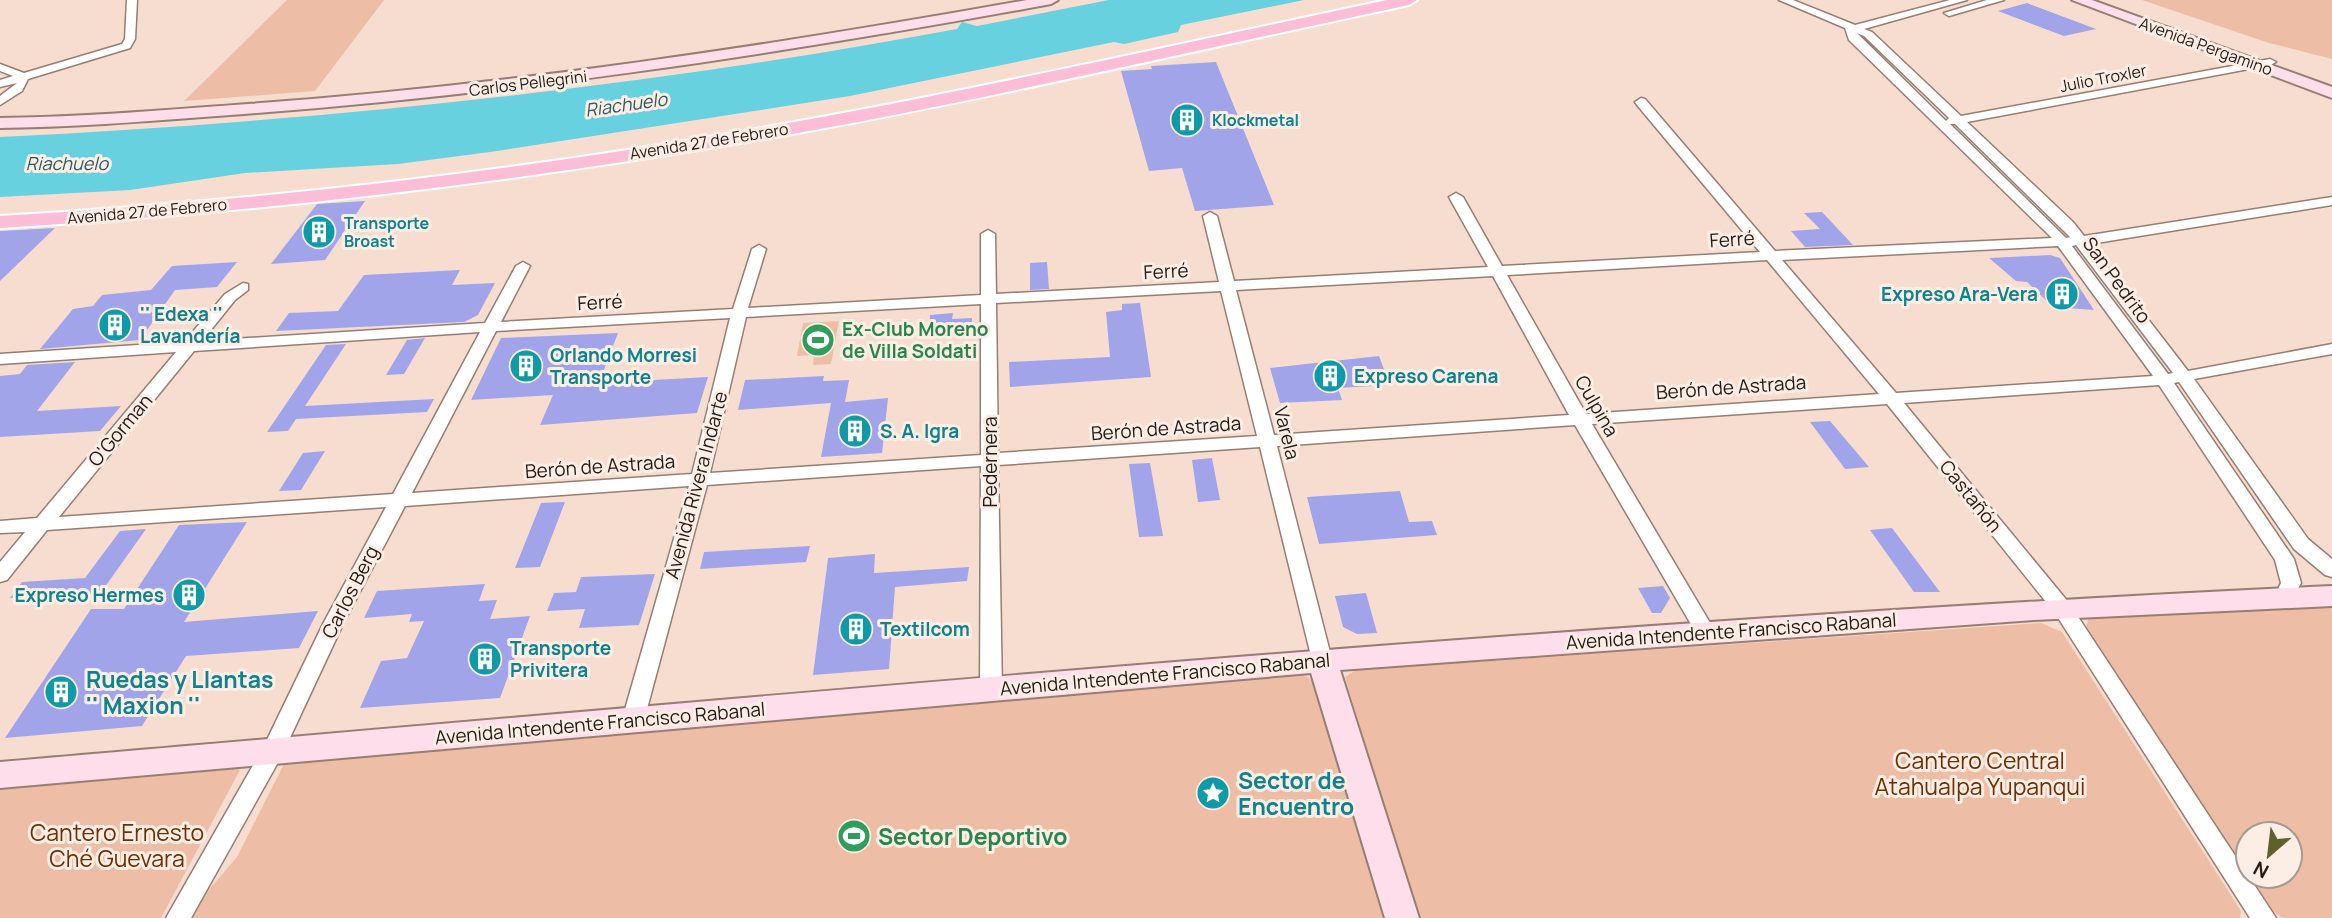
<svg xmlns="http://www.w3.org/2000/svg" width="2332" height="918" viewBox="0 0 2332 918" font-family="Manrope,sans-serif">
<rect width="100%" height="100%" fill="#f7ddd0"/>
<g fill="#eebda5" fill-rule="evenodd">
<polygon points="287,0 384,0 315,91 184,101"/>
<polygon points="2142,0 2332,0 2332,59 2269,43"/>
<polygon points="839,321 831,364 813,365 814,355 797,356 803,323"/>
<path d="M2332,599V918H2282L2267,907L2086,627L2089,617ZM2248,834H2290V876H2248Z"/>
<polygon points="2041,623 2062,632 2241,911 2240,918 1418,918 1345,677 1356,670"/>
<polygon points="1294,672 1308,677 1316,685 1385,918 192,918 206,893 237,857 284,764 293,759"/>
<polygon points="227,764 240,770 161,918 0,918 0,783"/>
</g>
<path fill="#67d1e0" d="M1109,0H1304L1181,25L1178,32L1124,44L1114,42L850,96L490,152L398,164L245,173L130,190L0,197V137C321,121 640,88 957,29L962,22L977,26Z"/>
<g fill="#a2a4ea">
<polygon points="2027,3 2096,29 2064,36 1998,11"/>
<polygon points="1216,62 1274,205 1195,211 1182,168 1149,171 1121,71 1152,69 1151,66"/>
<polygon points="365,201 325,260 271,264 317,204"/>
<polygon points="1822,212 1853,245 1805,247 1791,231 1820,229 1804,213"/>
<polygon points="55,228 0,281 0,231"/>
<polygon points="2050,255 2060,258 2094,310 2053,307 2027,282 2016,281 1989,258"/>
<polygon points="237,262 217,287 175,290 140,340 40,349 73,309 93,306 102,295 151,290 172,266"/>
<polygon points="1047,262 1049,289 1030,290 1030,263"/>
<polygon points="460,270 452,285 495,283 478,315 464,322 276,331 289,313 338,311 364,275"/>
<polygon points="1140,303 1151,377 1010,387 1009,362 1110,357 1106,312 1122,310 1122,304"/>
<polygon points="953,313 952,319 972,318 972,335 929,337 930,315"/>
<polygon points="618,333 599,383 708,377 697,413 540,425 553,395 471,400 501,338"/>
<polygon points="425,338 404,374 386,375 407,340"/>
<polygon points="346,344 305,406 434,399 427,412 296,419 288,431 267,432 326,345"/>
<polygon points="1379,356 1390,385 1338,388 1342,400 1280,403 1270,368"/>
<polygon points="75,362 37,411 121,406 100,431 0,437 0,376 20,374 27,365"/>
<polygon points="824,376 823,381 849,380 845,402 888,398 882,453 821,457 831,403 738,410 745,380"/>
<polygon points="1830,421 1869,467 1845,469 1810,422"/>
<polygon points="325,451 301,490 279,491 303,453"/>
<polygon points="1212,458 1220,500 1198,502 1192,460"/>
<polygon points="1150,463 1163,536 1139,537 1129,464"/>
<polygon points="1400,491 1409,522 1432,521 1437,535 1319,544 1307,497"/>
<polygon points="565,502 540,567 515,568 541,503"/>
<polygon points="247,522 184,622 318,611 299,648 186,656 142,726 5,738 91,609 124,609 179,525"/>
<polygon points="1892,528 1940,592 1914,592 1870,530"/>
<polygon points="146,529 100,594 10,598 22,582 85,578 120,531"/>
<polygon points="810,546 806,562 700,569 704,552"/>
<polygon points="875,554 874,573 969,567 967,581 895,587 889,669 813,675 828,558"/>
<polygon points="655,574 639,625 579,628 585,609 547,611 554,593 576,592 581,577"/>
<polygon points="485,584 479,601 497,600 490,619 530,616 500,698 360,708 381,661 407,658 424,621 409,622 412,614 364,618 377,591"/>
<polygon points="1663,586 1670,598 1661,613 1652,613 1638,588"/>
<polygon points="1366,593 1377,633 1357,634 1343,627 1335,596"/>
</g>
<g fill="none" stroke-linecap="round" stroke-linejoin="round">
<defs>
<g id="minor">
<polygon points="127,0 137,0 135,39 130,48 28,79 22,91 0,105 0,96 17,83 0,87 0,80 13,76 0,71 0,64 24,73 122,44 125,39"/>
<path d="M1779,0H1793L1855,25L1950,0H1967L1864,29L1872,32L1961,116L2270,59L2276,62L2270,65L1967,122L2073,222L2084,236L2332,197V205L2090,244L2188,371L2332,344V354L2194,379L2308,539L2332,559V577L2325,575L2294,549L2179,382L2174,383L2294,559L2301,583L2291,602H2277L2274,597L2281,583L2275,560L2159,385L1904,403L2069,603L2276,918H2250L2055,613L1887,404L1592,424L1716,633L1713,638L1706,641L1699,638L1575,425L1277,446L1332,660L1329,666L1322,668L1315,666L1312,660L1260,447L998,465L1002,690L998,696L991,698L984,696L980,690L981,466L707,485L644,720L641,726L633,729L625,726L622,720L689,486L405,506L343,624L281,757L191,918H166L264,746L323,624L386,507L47,530L7,580L0,582V562L25,532L0,533V521L37,518L176,352L0,364V354L184,342L225,294L243,283L248,284V290L235,300L202,341L485,323L516,266L523,262L530,266L501,322L733,309L752,249L759,245L766,249L748,308L981,295V234L988,230L995,234L996,294L1219,282L1203,216L1210,212L1217,216L1234,281L1488,267L1449,197L1456,193L1463,197L1502,266L1760,252L1637,105L1635,102L1641,98L1645,99L1775,251L2052,238L1849,40L1845,28ZM1857,33L1864,36L1949,118L1946,121ZM1950,124H1955L2070,237L2066,238ZM2076,245L2173,373L2168,374L2072,246ZM2058,246L2153,376L1896,393L1782,260ZM1767,260L1879,394L1586,414L1507,275ZM1493,276L1569,415L1274,435L1236,290ZM1221,291L1257,436L998,453L996,303ZM981,304V455L710,473L746,317ZM730,318L692,474L412,493L496,331ZM480,332L393,494L59,517L194,351Z"/>
<polygon points="1987,0 2004,0 1949,16 1944,13"/>
</g>
<g id="secondary">
<path d="M1027,0H1058L1051,4C784,53 516,94 244,114C163,120 82,127 0,128V118C83,117 165,110 248,104C510,85 769,46 1027,0Z"/>
<polygon points="2072,0 2092,0 2332,87 2332,98"/>
<path d="M2332,586V606L2034,620L1340,670L1419,918H1385L1311,673L0,788V762C777,696 1553,622 2332,586Z"/>
</g>
<path id="primary" d="M1387,0H1417L1409,5C1206,48 1003,96 798,133C534,180 268,212 0,228V216C235,202 469,177 702,138C932,100 1159,48 1387,0Z"/>
</defs>
<use href="#minor" stroke="#967e73" stroke-width="3"/>
<use href="#secondary" stroke="#967e73" stroke-width="4"/>
<use href="#primary" stroke="#fff" stroke-width="4"/>
<use href="#minor" fill="#fff" fill-rule="evenodd"/>
<use href="#secondary" fill="#fedeeb" fill-rule="evenodd"/>
<use href="#primary" fill="#fcbdd6" fill-rule="evenodd"/>
</g>
<defs>
<symbol id="building-disc" viewBox="-11 -11 22 22"><circle r="9.5" fill="#0f9aa8" stroke="#fcede5"/><path d="M-4-6H4V6H1V3H-1V6H-4ZM-2.5-4.3h1.7v1.8h-1.7ZM.8-4.3h1.7v1.8H.8ZM-2.5-1h1.7V.8h-1.7ZM.8-1h1.7V.8H.8Z" fill="#fff"/></symbol>
<symbol id="stadium-disc" viewBox="-11 -11 22 22"><circle r="9.5" fill="#2e9e5b" stroke="#fcede5"/><path d="M0-5a6.5 5 0 1 0 0 10a6.5 5 0 1 0 0-10ZM-3.5-1.8h7v3.6h-7Z" fill="#fff"/></symbol>
<symbol id="sight-disc" viewBox="-11 -11 22 22"><circle r="9.5" fill="#0f9aa8" stroke="#fcede5"/><path d="M0-6L1.8-2.2L6-1.7L2.9 1.2L3.7 5.4L0 3.3L-3.7 5.4L-2.9 1.2L-6-1.7L-1.8-2.2Z" fill="#fff"/></symbol>
</defs>
<g fill-rule="evenodd">
<use href="#building-disc" x="1168" y="101" width="38" height="38"/>
<use href="#building-disc" x="300" y="213" width="38" height="38"/>
<use href="#building-disc" x="2043" y="275" width="38" height="38"/>
<use href="#building-disc" x="96" y="306" width="38" height="38"/>
<use href="#stadium-disc" x="799" y="321" width="38" height="38"/>
<use href="#building-disc" x="507" y="347" width="38" height="38"/>
<use href="#building-disc" x="1311" y="357" width="38" height="38"/>
<use href="#building-disc" x="836" y="412" width="38" height="38"/>
<use href="#building-disc" x="170" y="576" width="38" height="38"/>
<use href="#building-disc" x="837" y="610" width="38" height="38"/>
<use href="#building-disc" x="466" y="640" width="38" height="38"/>
<use href="#building-disc" x="42" y="673" width="38" height="38"/>
<use href="#sight-disc" x="1194" y="774" width="38" height="38"/>
<use href="#stadium-disc" x="835" y="817" width="38" height="38"/>
</g>
<g text-anchor="middle" dominant-baseline="central" stroke-width="6" stroke-linejoin="round" paint-order="stroke">
<g font-size="16" fill="#241b16" stroke="#fcede5">
<text transform="translate(2206 46) rotate(20)">Avenida Pergamino</text>
<text transform="translate(2103 78) rotate(-11)">Julio Troxler</text>
<text transform="translate(528 83) rotate(-7)">Carlos Pellegrini</text>
<text transform="translate(709 141) rotate(-9)">Avenida 27 de Febrero</text>
<text transform="translate(147 211) rotate(-5)">Avenida 27 de Febrero</text>
</g>
<g font-size="16" font-weight="bold" fill="#0d838f" stroke="#fcede5" text-anchor="start">
<text x="1212" y="120">Klockmetal</text>
<text x="344" y="223">Transporte<tspan x="344" dy="18">Broast</tspan></text>
</g>
<g font-size="18" font-style="italic" fill="#2c5b62" stroke="#fcede5">
<text transform="translate(626 104) rotate(-8)">Riachuelo</text>
<text x="67" y="163">Riachuelo</text>
</g>
<g font-size="19" fill="#241b16" stroke="#fcede5">
<text transform="translate(1732 239) rotate(-4)">Ferré</text>
<text transform="translate(1166 271) rotate(-3)">Ferré</text>
<text transform="translate(2117 280) rotate(54)">San Pedrito</text>
<text transform="translate(600 302) rotate(-3)">Ferré</text>
<text transform="translate(1731 387) rotate(-4)">Berón de Astrada</text>
<text transform="translate(1597 406) rotate(60)">Culpina</text>
<text transform="translate(1166 428) rotate(-4)">Berón de Astrada</text>
<text transform="translate(120 430) rotate(-50)">O'Gorman</text>
<text transform="translate(1287 433) rotate(76)">Varela</text>
<text transform="translate(990 462) rotate(-90)">Pedernera</text>
<text transform="translate(600 466) rotate(-4)">Berón de Astrada</text>
<text transform="translate(696 485) rotate(-75)">Avenida Rivera Indarte</text>
<text transform="translate(1971 496) rotate(51)">Castañón</text>
<text transform="translate(350 592) rotate(-63)">Carlos Berg</text>
<text transform="translate(1731 631) rotate(-4)">Avenida Intendente Francisco Rabanal</text>
<text transform="translate(1165 674) rotate(-5)">Avenida Intendente Francisco Rabanal</text>
<text transform="translate(600 723) rotate(-5)">Avenida Intendente Francisco Rabanal</text>
</g>
<g font-size="19" font-weight="bold" fill="#0d838f" stroke="#fcede5" text-anchor="start">
<text x="2038" y="294" text-anchor="end">Expreso Ara-Vera</text>
<text x="140" y="314">'' Edexa ''<tspan x="140" dy="22">Lavandería</tspan></text>
<text x="550" y="355">Orlando Morresi<tspan x="550" dy="22">Transporte</tspan></text>
<text x="1354" y="376">Expreso Carena</text>
<text x="880" y="431">S. A. Igra</text>
<text x="164" y="595" text-anchor="end">Expreso Hermes</text>
<text x="880" y="629">Textilcom</text>
<text x="510" y="648">Transporte<tspan x="510" dy="22">Privitera</tspan></text>
</g>
<g font-size="19" font-weight="bold" fill="#27864d" stroke="#fcede5" text-anchor="start">
<text x="842" y="329">Ex-Club Moreno<tspan x="842" dy="22">de Villa Soldati</tspan></text>
</g>
<g font-size="23" font-weight="bold" fill="#0d838f" stroke="#fcede5" text-anchor="start">
<text x="86" y="679">Ruedas y Llantas<tspan x="86" dy="26">'' Maxion ''</tspan></text>
<text x="1238" y="780">Sector de<tspan x="1238" dy="26">Encuentro</tspan></text>
</g>
<g font-size="23" fill="#6f2f02" stroke="#fcede5">
<text x="1980" y="760">Cantero Central<tspan x="1980" dy="26">Atahualpa Yupanqui</tspan></text>
<text x="117" y="832">Cantero Ernesto<tspan x="117" dy="26">Ché Guevara</tspan></text>
</g>
<g font-size="23" font-weight="bold" fill="#27864d" stroke="#fcede5" text-anchor="start">
<text x="878" y="836">Sector Deportivo</text>
</g>
</g>
<g transform="translate(2269 855) rotate(208)"><circle r="33" fill="#fcede5" stroke="#a69992" stroke-width="2"/>
<path d="M0-5L12 26L0 18L-12 26Z" fill="#61602d"/>
<text y="-10" font-size="19" font-weight="bold" text-anchor="middle" fill="#241b16">N</text>
</g>
</svg>
